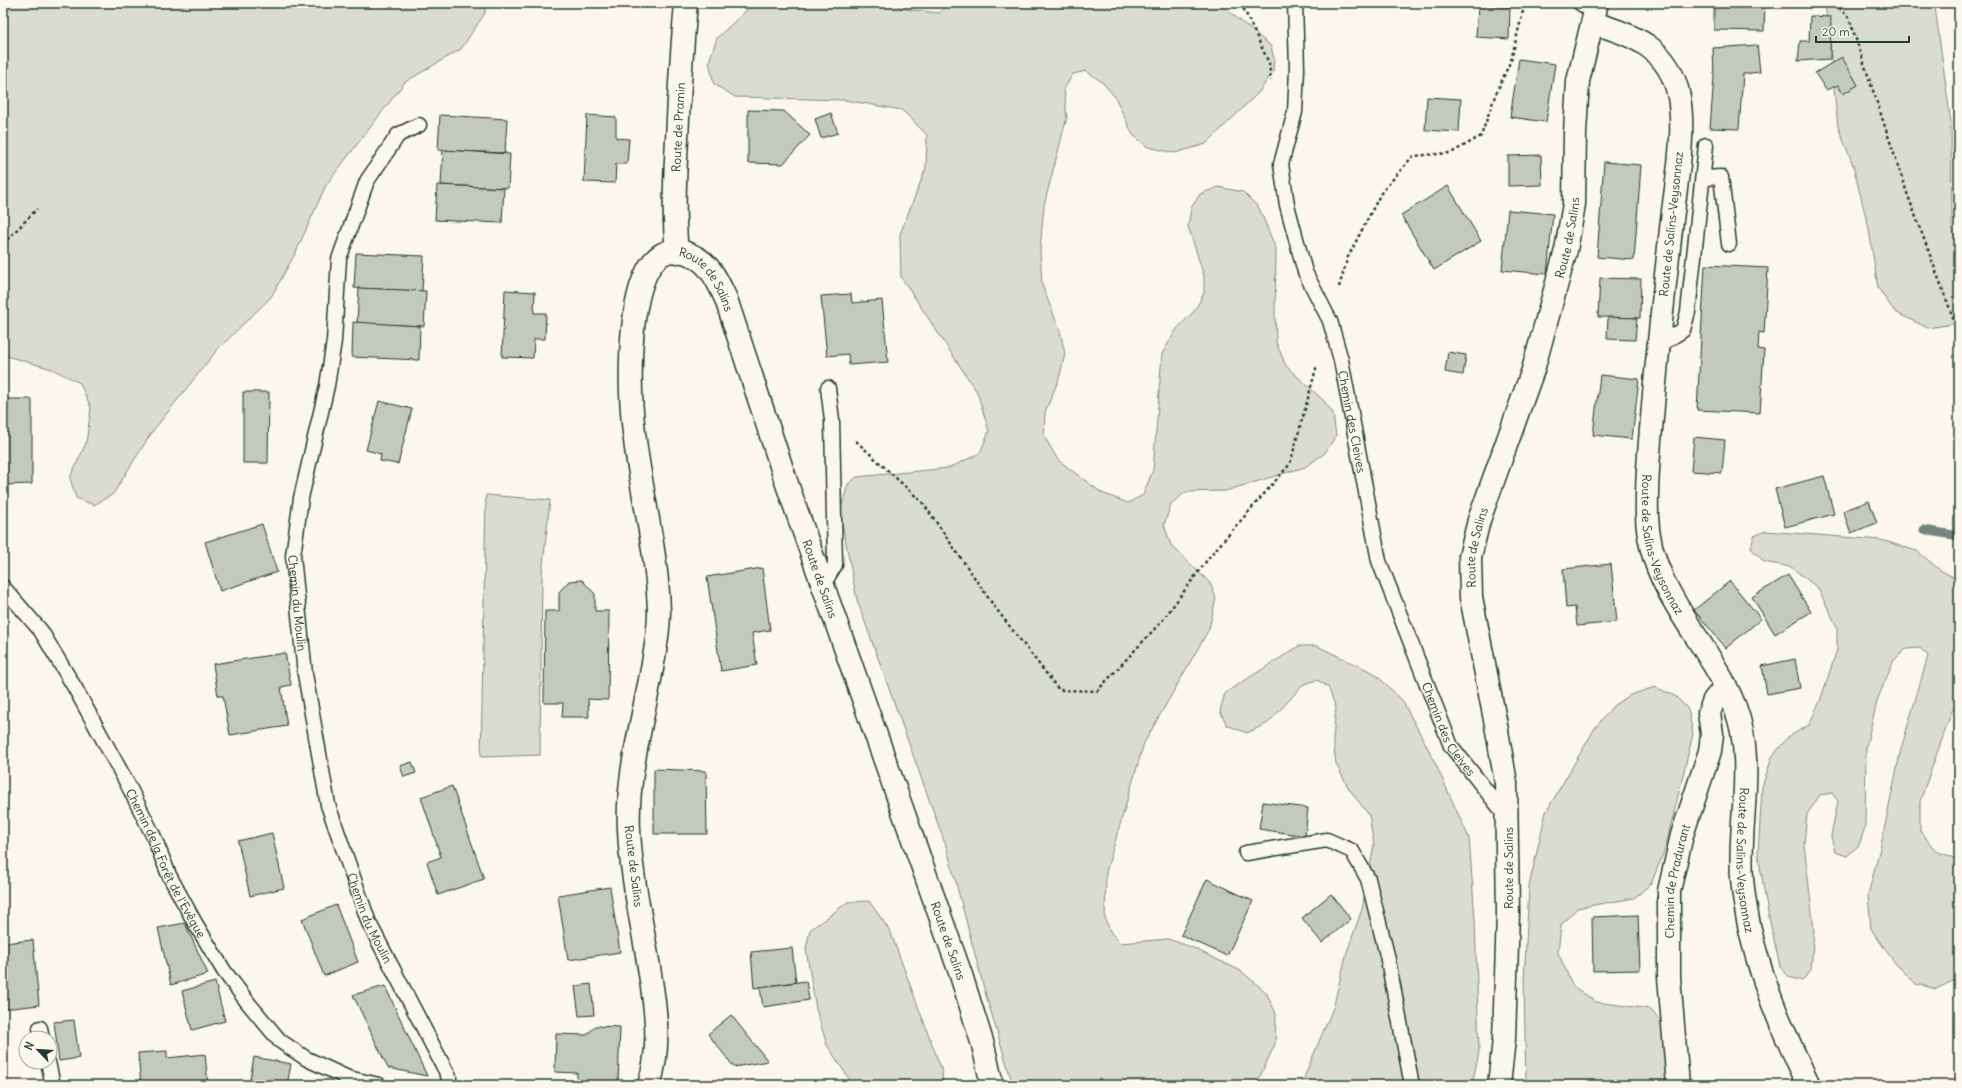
<svg xmlns="http://www.w3.org/2000/svg" width="1962" height="1088" viewBox="0 0 1962 1088" font-family="Delius,sans-serif">
<rect width="100%" height="100%" fill="#fbf7ec"/>
<filter id="ink" filterUnits="userSpaceOnUse"><feTurbulence type="fractalNoise" baseFrequency=".025" numOctaves="2"/><feDisplacementMap in="SourceGraphic" scale="8" xChannelSelector="R" yChannelSelector="G"/><feConvolveMatrix kernelMatrix="1 2 1 2 8 2 1 2 1" color-interpolation-filters="sRGB"/></filter>
<g filter="url(#ink)">
<g fill="#dbdcd1" stroke="#7d8c82">
<polygon points="3,3 485,3 485,13 461,49 405,82 326,185 296,252 271,297 217,350 152,432 113,494 94,505 76,498 70,478 86,443 91,408 80,383 52,369 3,355"/>
<polygon points="754,3 894,3 905,9 939,13 948,3 1214,3 1226,9 1271,46 1274,59 1273,72 1259,92 1206,144 1175,153 1148,147 1133,135 1115,97 1102,82 1086,71 1073,74 1064,89 1067,117 1044,205 1040,250 1042,285 1060,331 1065,354 1059,379 1045,412 1044,436 1058,460 1102,493 1128,503 1143,495 1153,470 1162,354 1176,330 1195,310 1204,293 1204,276 1188,226 1191,208 1200,194 1218,187 1243,192 1259,208 1276,249 1275,316 1276,342 1286,366 1323,400 1333,413 1336,436 1324,454 1305,467 1225,491 1186,492 1171,504 1164,525 1171,545 1210,583 1216,598 1209,629 1144,743 1106,872 1105,919 1111,933 1121,943 1168,939 1191,947 1241,971 1266,992 1276,1014 1275,1044 1256,1085 1013,1085 985,992 947,849 857,600 840,512 848,484 857,477 949,468 980,453 989,431 977,392 901,277 900,234 926,168 927,135 902,110 845,100 735,97 714,84 709,61 717,38"/>
<polygon points="1825,3 1932,3 1935,7 1951,123 1952,227 1959,251 1959,323 1928,328 1895,312 1878,288 1869,229 1852,162 1838,127"/>
<polygon points="486,495 550,500 542,574 540,755 481,757"/>
<polygon points="1766,531 1881,540 1917,551 1940,570 1955,578 1959,577 1959,699 1952,711 1920,801 1920,831 1936,851 1959,860 1959,978 1936,989 1916,984 1894,962 1871,929 1868,895 1882,840 1901,749 1928,656 1920,648 1906,649 1894,660 1878,698 1866,746 1865,827 1859,845 1847,856 1835,852 1831,836 1838,801 1832,793 1820,795 1807,814 1804,844 1814,930 1811,970 1802,981 1789,977 1780,966 1768,913 1758,855 1762,787 1772,757 1788,737 1809,725 1820,701 1837,650 1837,627 1818,588 1791,567 1764,562 1751,548 1754,536"/>
<polygon points="1299,646 1317,646 1374,673 1402,700 1430,752 1469,838 1475,919 1479,1052 1472,1085 1301,1085 1333,1008 1347,952 1362,909 1374,845 1369,815 1349,789 1336,764 1333,738 1336,708 1328,687 1317,680 1304,684 1268,723 1247,733 1227,725 1220,711 1225,693"/>
<polygon points="1655,687 1675,696 1688,709 1693,734 1665,849 1651,884 1634,898 1577,908 1561,925 1558,953 1573,986 1596,1002 1650,1009 1662,1022 1669,1085 1526,1085 1524,982 1529,886 1546,812 1595,728 1613,706 1630,695"/>
<polygon points="869,901 890,931 942,1071 943,1085 853,1085 827,1045 816,1009 806,949 810,930 848,902"/>
</g>
<g fill="none" stroke-linecap="round" stroke-linejoin="round">
<polyline stroke="#74847b" stroke-width="9" points="1924,530 1959,536"/>
</g>
<g fill="#c4c9be" stroke="#1f3d34">
<polygon points="1714,3 1765,3 1764,31 1714,30"/>
<polygon points="1478,6 1510,7 1509,39 1476,37"/>
<polygon points="1810,16 1831,17 1830,59 1798,61 1800,41 1809,41"/>
<polygon points="1757,45 1760,72 1743,74 1739,129 1710,128 1714,77 1713,48"/>
<polygon points="1842,57 1858,85 1843,94 1838,85 1826,90 1815,73"/>
<polygon points="1519,59 1555,64 1546,122 1510,117"/>
<polygon points="1427,97 1461,99 1459,132 1425,130"/>
<polygon points="748,110 784,111 810,135 783,164 748,163"/>
<polygon points="831,113 838,133 821,138 815,119"/>
<polygon points="440,115 507,119 505,153 438,150"/>
<polygon points="587,115 616,117 616,138 629,139 627,164 616,164 615,183 584,182"/>
<polygon points="443,150 510,154 508,188 441,185"/>
<polygon points="1541,155 1542,185 1508,186 1508,156"/>
<polygon points="1604,162 1641,165 1634,260 1597,257"/>
<polygon points="437,185 504,188 502,223 435,220"/>
<polygon points="1448,186 1481,241 1434,270 1401,215"/>
<polygon points="1508,210 1553,214 1547,274 1502,270"/>
<polygon points="356,253 424,256 422,291 354,288"/>
<polygon points="1705,265 1768,268 1764,333 1759,332 1758,349 1764,350 1760,413 1697,410"/>
<polygon points="1600,278 1641,279 1640,318 1598,317"/>
<polygon points="359,288 426,291 424,326 357,323"/>
<polygon points="505,290 535,292 534,313 546,313 545,339 534,339 533,358 502,357"/>
<polygon points="851,294 852,303 882,300 888,362 849,365 848,354 827,356 821,296"/>
<polygon points="1608,317 1637,318 1635,340 1607,339"/>
<polygon points="353,322 420,326 419,360 352,357"/>
<polygon points="1448,352 1466,355 1463,375 1445,372"/>
<polygon points="1600,375 1639,379 1632,439 1593,435"/>
<polygon points="243,392 269,392 268,463 243,463"/>
<polygon points="3,399 32,399 32,484 3,485"/>
<polygon points="379,401 412,409 398,464 380,461 381,454 366,450"/>
<polygon points="1694,437 1725,440 1722,473 1691,471"/>
<polygon points="1824,476 1834,514 1785,527 1775,489"/>
<polygon points="1869,501 1877,523 1851,533 1843,511"/>
<polygon points="262,524 277,572 220,591 205,542"/>
<polygon points="1611,564 1617,622 1577,626 1575,607 1566,608 1563,569"/>
<polygon points="762,568 770,630 752,633 757,665 721,671 707,577"/>
<polygon points="1788,575 1811,612 1775,634 1752,597"/>
<polygon points="582,580 595,594 595,611 609,611 608,700 588,699 589,717 562,717 563,703 544,703 545,611 559,611 559,592 569,581"/>
<polygon points="1730,581 1761,619 1726,648 1694,610"/>
<polygon points="285,653 291,685 281,687 287,726 230,735 223,696 218,696 213,664"/>
<polygon points="1795,659 1800,688 1767,694 1762,666"/>
<polygon points="412,762 416,773 404,777 400,766"/>
<polygon points="654,769 706,771 707,834 654,834"/>
<polygon points="452,786 484,879 438,895 427,862 441,857 421,797"/>
<polygon points="1263,802 1308,808 1305,836 1259,829"/>
<polygon points="272,833 284,888 250,896 238,841"/>
<polygon points="1207,879 1253,901 1227,956 1181,935"/>
<polygon points="610,887 620,952 568,960 558,895"/>
<polygon points="1331,894 1351,919 1322,943 1302,918"/>
<polygon points="336,905 358,962 324,976 302,919"/>
<polygon points="1638,915 1640,970 1593,971 1592,917"/>
<polygon points="185,923 208,974 171,985 158,928"/>
<polygon points="33,940 39,1005 3,1009 3,943"/>
<polygon points="792,948 796,982 754,988 751,952"/>
<polygon points="806,981 809,1000 763,1007 760,987"/>
<polygon points="215,982 225,1021 192,1030 182,991"/>
<polygon points="591,984 594,1015 579,1016 575,986"/>
<polygon points="385,986 427,1076 388,1068 353,995"/>
<polygon points="731,1015 768,1061 734,1067 708,1034"/>
<polygon points="74,1020 79,1058 59,1061 54,1022"/>
<polygon points="595,1026 620,1027 618,1085 577,1085 577,1073 555,1072 556,1034 587,1035"/>
<polygon points="167,1051 167,1058 205,1054 208,1085 141,1085 138,1053"/>
<polygon points="254,1057 291,1064 287,1085 249,1085"/>
<polygon points="569,1082 569,1085 546,1085"/>
</g>
<g fill="none" stroke-linecap="round" stroke-linejoin="round">
<defs>
<g id="service">
<path id="s1" d="M1295,3L1297,69L1295,112L1281,164L1287,205L1305,272L1330,321L1341,360L1379,561L1451,746L1507,817"/>
<polyline points="1580,3 1595,13"/>
<path id="s2" d="M419,125L398,135L367,181L339,259L334,341L327,386L301,498L293,556L305,674L328,805L369,923L449,1077L448,1085"/>
<polyline points="1704,178 1721,177 1729,244"/>
<polyline points="1658,346 1683,330 1688,312 1706,145"/>
<polyline points="823,585 835,565 832,420 828,388"/>
<path id="s3" d="M3,587L41,631L75,688L127,783L153,835L169,875L195,923L224,971L249,1004L280,1041L307,1059L348,1078L379,1085"/>
<polyline points="1246,853 1327,840 1352,851 1368,879 1387,955 1412,1085"/>
<polyline points="40,1028 42,1038"/>
<polyline points="48,1062 53,1085"/>
</g>
<g id="minor">
<path id="s4" d="M677,252C673,214 675,177 677,139C679,94 682,48 686,3"/>
<path id="s5" d="M1678,1085L1669,977V891L1682,835L1710,751L1712,734L1709,713L1714,700L1725,687"/>
</g>
<g id="tertiary">
<path id="s6" d="M1593,23C1635,35 1670,49 1679,97C1686,138 1675,188 1671,229C1664,292 1657,355 1652,418C1649,450 1646,483 1647,516C1649,591 1709,640 1735,707C1756,761 1738,822 1742,878C1748,951 1777,1020 1809,1085"/>
<path id="s7" d="M649,1085C661,1048 656,1011 650,974C643,927 631,877 629,830C626,775 644,717 653,663C656,646 659,629 659,612C657,538 633,466 631,393C630,358 629,218 697,258C712,267 719,284 726,299L787,484L961,975L983,1045L992,1085"/>
<path id="s8" d="M1499,1085L1504,1039L1508,913L1506,783L1496,725L1471,597L1470,557L1479,520L1533,370L1566,250L1574,204L1575,133L1578,81L1597,3"/>
</g>
</defs>
<use href="#service" stroke="#1f3d34" stroke-width="17"/>
<use href="#minor" stroke="#1f3d34" stroke-width="25"/>
<use href="#tertiary" stroke="#1f3d34" stroke-width="25"/>
<g stroke="#1f3d34" stroke-width="2.5" stroke-dasharray="3 3" stroke-linecap="butt">
<polyline points="1241,3 1269,63 1271,81"/>
<polyline points="1835,3 1849,18 1907,193 1954,320 1959,326"/>
<polyline points="3,244 37,209"/>
<polyline points="1339,287 1348,257 1381,193 1413,156 1451,153 1481,136 1495,96 1511,60 1525,3"/>
<polyline points="856,441 923,503 994,606 1059,690 1097,691 1162,621 1210,556 1290,464 1317,365"/>
</g>
<use href="#service" stroke="#fbf7ec" stroke-width="14"/>
<use href="#minor" stroke="#fbf7ec" stroke-width="22"/>
<use href="#tertiary" stroke="#fbf7ec" stroke-width="22"/>
</g>
</g>
<g text-anchor="middle" dominant-baseline="central" stroke-width="3" stroke-linejoin="round" paint-order="stroke">
<g font-size="12" fill="#1f3d34" stroke="#fbf7ec">
<text stroke="none"><textPath href="#s4" startOffset="125">Route de Pramin</textPath></text>
<text transform="translate(1671 224) rotate(-84)">Route de Salins-Veysonnaz</text>
<text stroke="none"><textPath href="#s8" startOffset="866">Route de Salins</textPath></text>
<text stroke="none"><textPath href="#s7" startOffset="905">Route de Salins</textPath></text>
<text stroke="none"><textPath href="#s1" startOffset="432">Chemin des Cleives</textPath></text>
<text stroke="none"><textPath href="#s6" startOffset="573">Route de Salins-Veysonnaz</textPath></text>
<text stroke="none"><textPath href="#s8" startOffset="542">Route de Salins</textPath></text>
<text stroke="none"><textPath href="#s7" startOffset="1229">Route de Salins</textPath></text>
<text stroke="none"><textPath href="#s2" startOffset="510">Chemin du Moulin</textPath></text>
<text stroke="none"><textPath href="#s1" startOffset="756">Chemin des Cleives</textPath></text>
<text stroke="none"><textPath href="#s6" startOffset="909">Route de Salins-Veysonnaz</textPath></text>
<text stroke="none"><textPath href="#s3" startOffset="322">Chemin de la Forêt de l'Evêque</textPath></text>
<text transform="translate(634 866) rotate(83)">Route de Salins</text>
<text transform="translate(1508 868) rotate(-90)">Route de Salins</text>
<text stroke="none"><textPath href="#s5" startOffset="205">Chemin de Pradurant</textPath></text>
<text stroke="none"><textPath href="#s2" startOffset="835">Chemin du Moulin</textPath></text>
<text stroke="none"><textPath href="#s7" startOffset="1613">Route de Salins</textPath></text>
</g>
</g>
<rect width="1962" height="1088" fill="none" stroke="#fbf7ec" stroke-width="16"/>
<rect x="8" y="8" width="1946" height="1072" fill="none" stroke="#1f3d34" stroke-width="1.5" filter="url(#ink)"/>
<g transform="translate(38 1050) rotate(295)"><circle r="19" fill="#fbf7ec" stroke="#a3ada2"/>
<path d="M0-3L7 15L0 10L-7 15Z" fill="#1f3d34"/>
<text y="-6" font-size="11" font-weight="bold" text-anchor="middle" fill="#1f3d34">N</text>
</g>
<path d="M1816 36v6h93v-6" fill="none" stroke="#1f3d34" stroke-width="2"/>
<text x="1822" y="36" font-size="12" fill="#1f3d34" stroke="#fbf7ec" stroke-width="3" paint-order="stroke">20 m</text>
</svg>
